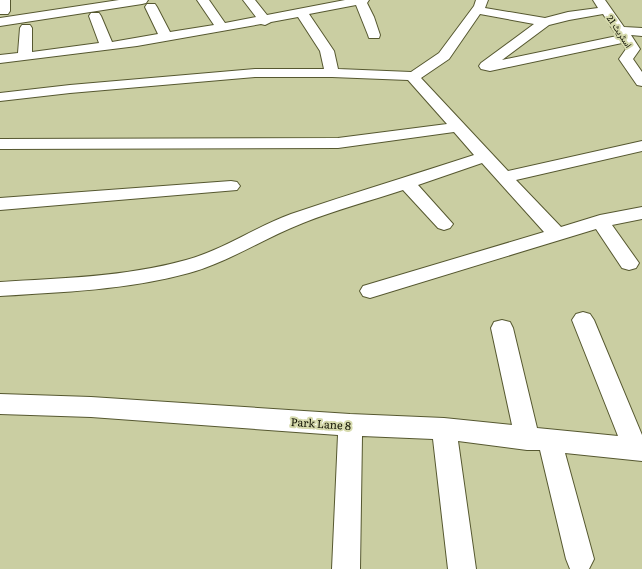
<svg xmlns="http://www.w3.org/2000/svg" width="642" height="569" viewBox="0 0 642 569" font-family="Literata,Vazirmatn,serif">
<rect width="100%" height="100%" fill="#cacea2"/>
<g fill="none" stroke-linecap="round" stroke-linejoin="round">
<defs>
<g id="street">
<polygon points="0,0 10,0 10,11 8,14 0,14"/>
<polygon points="119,0 148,0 146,3 142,4 0,26 0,18"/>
<path d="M197,0H209L225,23L256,17L243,0H255L267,15L345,0H369L367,3L374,17L380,35L379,38H369L368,35L356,5L309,14L334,51L338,69L411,72L439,53L474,6L476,0H488L485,8L545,18L568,12L598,8L593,0H605L624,27L642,28V36L631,35L640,49L633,59L642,72V86L637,85L619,59L626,49L622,43L490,71L481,69L479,66L481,63L534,24L480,14L449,59L421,78L508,171L642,141V151L516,180L561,227L600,215L642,207V219L612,225L639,263L636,268L629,270L622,268L596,229L370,298L363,296L360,291L363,286L544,232L482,163L418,185L453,224L450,228L444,230L438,228L403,190C370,201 335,210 303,223C264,238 229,262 189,273C127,290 64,292 0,296V282C62,278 125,277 186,260C223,250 255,227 291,214C352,193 413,175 474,155L454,132L338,148L0,149V139L338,138L447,124L408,80L332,77H255L70,93L0,101V93L70,85L255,69H324L320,51L298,17L271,22L265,25L261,24L137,46L0,63V55L18,53L20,28L22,25H30L32,28V52L99,43L89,16L91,13H99L101,16L112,42L158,34L145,7L147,4H155L157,7L170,32L214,25ZM603,14L617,36L502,60L549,25L569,20Z"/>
<polygon points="231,181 237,182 240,186 237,190 0,210 0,198"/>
<polygon points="583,312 590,314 594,320 642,435 642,461 565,453 594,559 589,569 570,569 566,559 540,450 527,450 458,441 476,569 448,569 433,439 362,436 360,569 332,569 338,435 91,417 0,414 0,394 91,397 350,414 444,418 512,425 491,328 494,322 502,320 510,322 513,328 537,428 618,436 572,320 576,314"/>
</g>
</defs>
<use href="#street" stroke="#565830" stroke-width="2"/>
<use href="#street" fill="#fff" fill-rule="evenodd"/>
</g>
<g text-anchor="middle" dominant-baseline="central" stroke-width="4" stroke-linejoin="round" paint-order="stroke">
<g font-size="9" fill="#131404" stroke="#d7dbae">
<text transform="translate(620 31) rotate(56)">اسٹریٹ 21</text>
</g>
<g font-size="11" fill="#131404" stroke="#d7dbae">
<text transform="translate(321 423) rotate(4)">Park Lane 8</text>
</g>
</g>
</svg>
